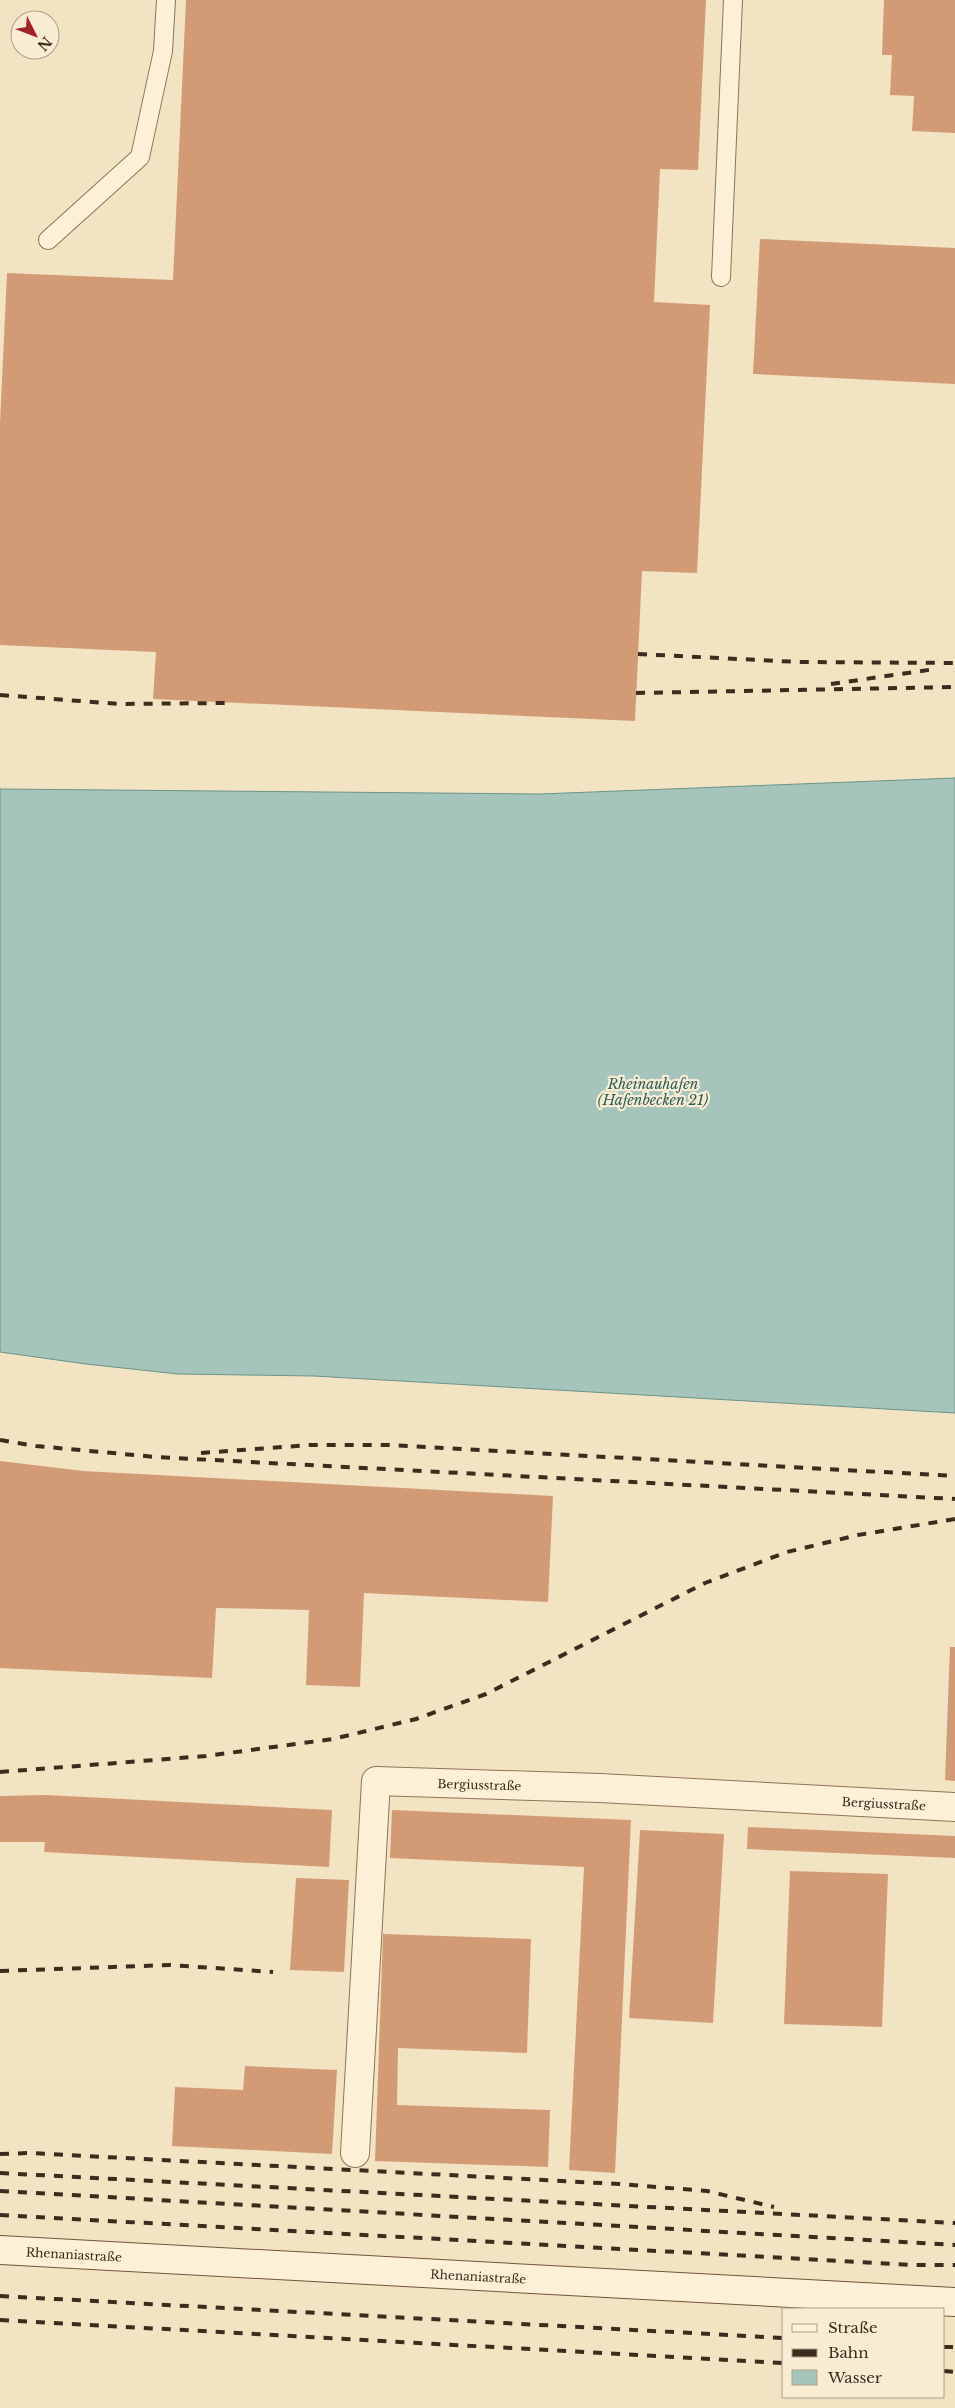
<svg xmlns="http://www.w3.org/2000/svg" width="955" height="2408" viewBox="0 0 955 2408" font-family="'Libre Baskerville',serif">
<rect width="100%" height="100%" fill="#f2e3c3"/>
<polygon fill="#a5c4bb" stroke="#6b9489" points="955,778 955,1413 314,1376 178,1374 86,1364 0,1352 0,789 540,794"/>
<g fill="#d39b75">
<polygon points="186,0 706,0 698,170 660,169 654,302 710,305 697,573 642,571 635,721 153,699 156,652 0,645 0,423 7,273 173,280"/>
<polygon points="884,0 955,0 955,133 912,131 914,96 890,95 892,55 882,55"/>
<polygon points="760,239 955,248 955,384 753,374"/>
<polygon points="0,1461 83,1471 553,1496 548,1602 364,1593 360,1687 306,1685 309,1610 216,1608 212,1678 0,1668"/>
<polygon points="950,1647 955,1647 955,1781 945,1780"/>
<polygon points="47,1795 332,1810 329,1867 44,1852 45,1842 0,1842 0,1796"/>
<polygon points="392,1810 631,1820 615,2173 569,2170 584,1867 390,1858"/>
<polygon points="748,1827 955,1836 955,1858 747,1849"/>
<polygon points="640,1830 724,1834 713,2023 629,2018"/>
<polygon points="790,1871 888,1874 882,2027 784,2024"/>
<polygon points="296,1878 349,1880 344,1972 290,1970"/>
<polygon points="383,1934 531,1939 527,2053 398,2048 397,2105 550,2110 548,2167 375,2161"/>
<polygon points="245,2066 337,2070 332,2154 172,2146 175,2087 243,2090"/>
</g>
<g fill="none" stroke-linecap="round" stroke-linejoin="round">
<defs>
<g id="lane">
<polyline points="48,240 140,157 163,51 166,0"/>
<polyline points="721,277 733,0"/>
</g>
<g id="street">
<path id="s1" d="M355,2153L376,1781L600,1788L955,1807"/>
</g>
<g id="secondary">
<path id="s2" d="M0,2250L955,2302"/>
</g>
</defs>
<use href="#lane" stroke="#8e7458" stroke-width="20"/>
<use href="#street" stroke="#8e7458" stroke-width="30"/>
<use href="#secondary" stroke="#70553b" stroke-width="30"/>
<use href="#lane" stroke="#fcf0d7" stroke-width="18"/>
<use href="#street" stroke="#fcf0d7" stroke-width="28"/>
<use href="#secondary" stroke="#fcf0d7" stroke-width="28"/>
<g stroke="#3d2c1d" stroke-width="4" stroke-dasharray="9 9" stroke-linecap="butt">
<polyline points="638,654 799,662 955,663"/>
<polyline points="831,684 935,669"/>
<polyline points="636,693 955,687"/>
<polyline points="0,695 120,704 229,703"/>
<polyline points="0,1440 36,1446 156,1457 955,1499"/>
<polyline points="201,1453 310,1445 388,1445 955,1476"/>
<polyline points="0,1772 206,1756 333,1739 416,1719 486,1694 705,1583 787,1552 858,1535 955,1519"/>
<polyline points="0,1971 170,1965 273,1972"/>
<polyline points="0,2154 29,2153 619,2184 707,2191 774,2207"/>
<polyline points="0,2173 955,2223"/>
<polyline points="0,2191 955,2245"/>
<polyline points="0,2215 914,2265 955,2265"/>
<polyline points="0,2296 784,2338"/>
<polyline points="0,2320 784,2363"/>
<polyline points="944,2347 955,2347"/>
<polyline points="944,2371 955,2372"/>
</g>
</g>
<g text-anchor="middle" dominant-baseline="central" stroke-width="4.5" stroke-linejoin="round" paint-order="stroke">
<g font-size="12" fill="#3d2c1d" stroke="#f8edd3">
<text stroke="none"><textPath href="#s1" startOffset="476">Bergiusstraße</textPath></text>
<text stroke="none"><textPath href="#s1" startOffset="881">Bergiusstraße</textPath></text>
<text stroke="none"><textPath href="#s2" startOffset="74">Rhenaniastraße</textPath></text>
<text stroke="none"><textPath href="#s2" startOffset="479">Rhenaniastraße</textPath></text>
</g>
<g font-size="14" font-style="italic" fill="#2b5e5a" stroke="#f8edd3">
<text x="653" y="1084">Rheinauhafen<tspan x="653" dy="16">(Hafenbecken 21)</tspan></text>
</g>
</g>
<rect x="782" y="2308" width="162" height="90" fill="#f8edd3" stroke="#ada08a"/>
<rect x="792" y="2324" width="25" height="8" fill="#fcf0d7" stroke="#ada08a"/>
<text x="828" y="2333" font-size="15" fill="#3d2c1d">Straße</text>
<rect x="792" y="2349" width="25" height="8" fill="#3d2c1d" stroke="#ada08a"/>
<text x="828" y="2358" font-size="15" fill="#3d2c1d">Bahn</text>
<rect x="792" y="2370" width="25" height="15" fill="#a5c4bb" stroke="#ada08a"/>
<text x="828" y="2383" font-size="15" fill="#3d2c1d">Wasser</text>
<g transform="translate(35 35) rotate(132)"><circle r="24" fill="#f8edd3" stroke="#ada08a"/>
<path d="M0-4L9 19L0 12L-9 19Z" fill="#a22225"/>
<text y="-8" font-size="14" font-weight="bold" text-anchor="middle" fill="#3d2c1d">N</text>
</g>
</svg>
